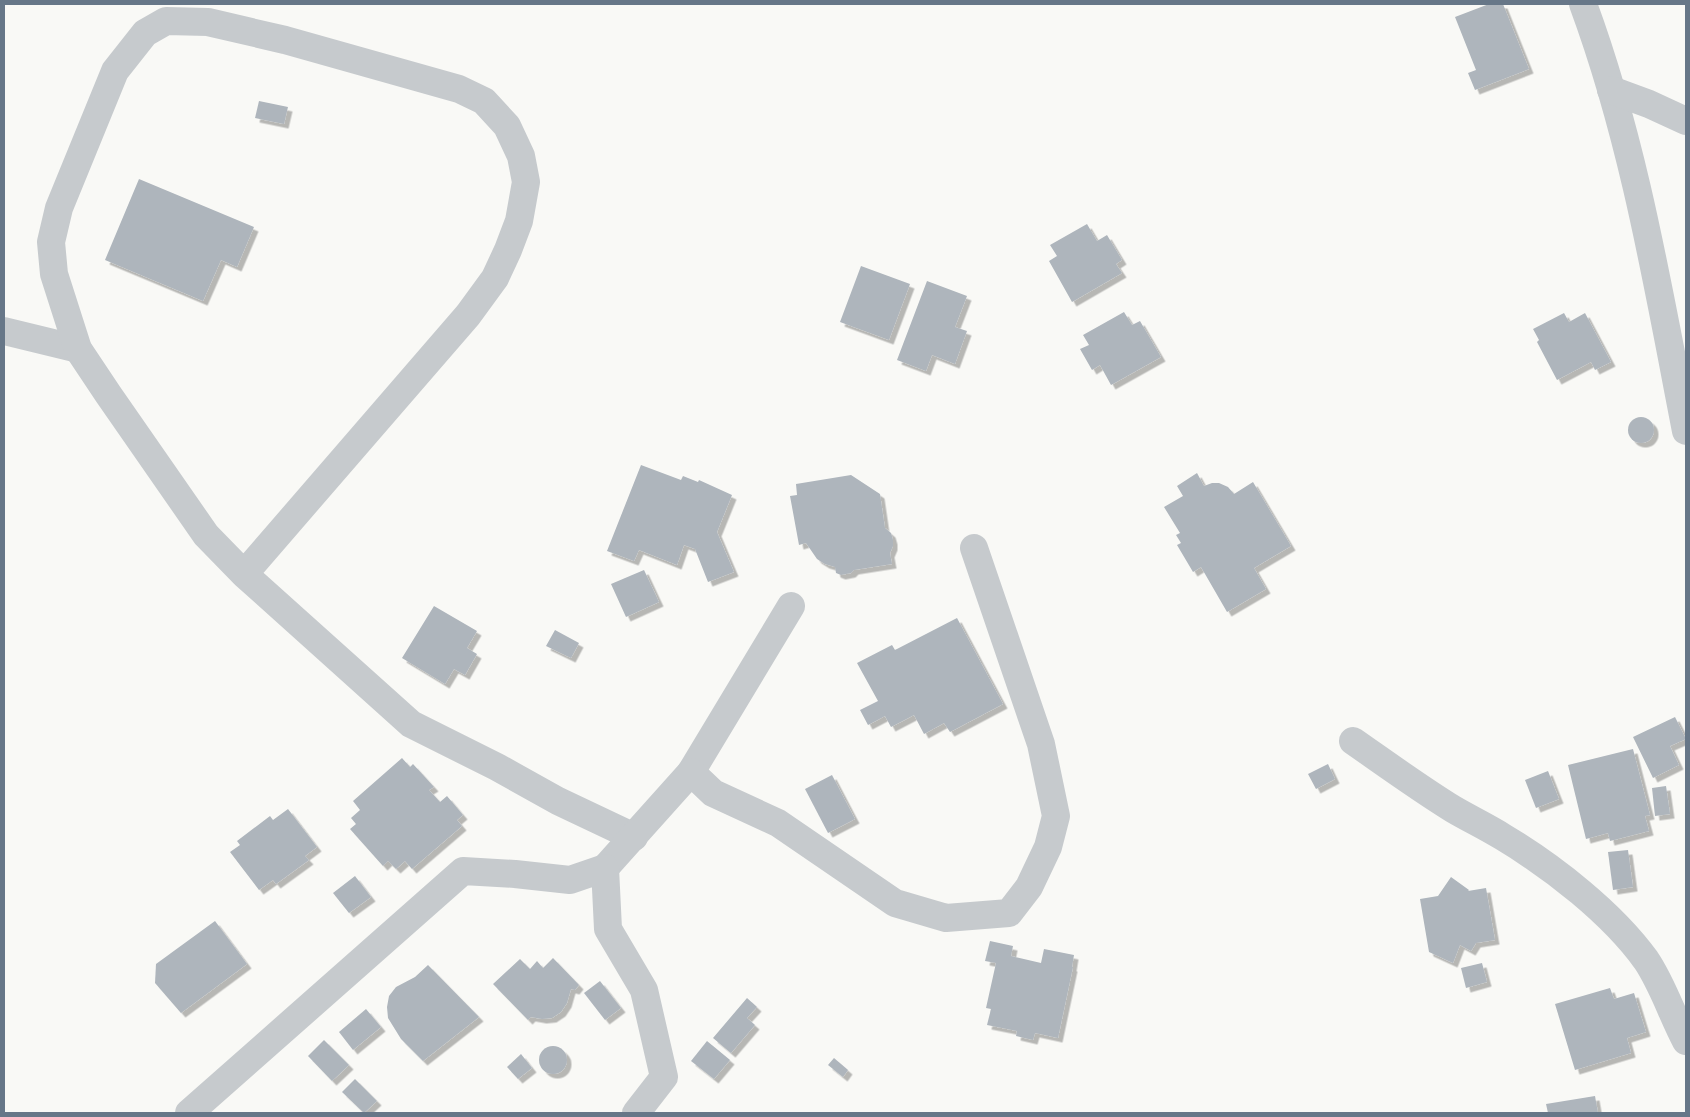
<svg xmlns="http://www.w3.org/2000/svg" width="1690" height="1117" viewBox="0 0 1690 1117" font-family="'Source Sans 3',sans-serif">
<defs>
<filter id="shadow"><feDropShadow dx="4.5" dy="4.5" stdDeviation="0" flood-color="#0004"/></filter>
</defs>
<rect width="100%" height="100%" fill="#f9f9f6"/>
<g fill="#aeb5bc" filter="url(#shadow)">
<polygon points="1489,4 1503,4 1529,69 1475,90 1468,73 1476,70 1455,17"/>
<polygon points="259,101 288,107 284,124 255,118"/>
<polygon points="139,179 254,227 237,267 221,260 203,301 105,260"/>
<polygon points="1087,224 1097,241 1107,235 1122,260 1116,264 1122,273 1072,302 1049,261 1057,256 1050,245"/>
<polygon points="861,266 910,284 889,340 840,322"/>
<polygon points="927,281 967,296 955,327 967,331 955,364 932,355 926,371 897,360"/>
<polygon points="1124,312 1132,325 1140,321 1161,357 1111,385 1100,365 1092,370 1080,349 1089,345 1083,335"/>
<polygon points="1564,313 1569,322 1585,313 1611,362 1595,370 1591,362 1557,380 1537,342 1539,340 1533,329"/>
<circle cx="1641" cy="430" r="13"/>
<polygon points="641,465 681,480 683,476 698,482 699,480 732,495 717,532 734,572 708,582 695,549 684,545 677,565 639,550 634,561 607,551"/>
<polygon points="1197,473 1204,486 1212,483 1219,483 1228,487 1234,494 1253,482 1291,546 1254,568 1266,589 1227,612 1201,567 1193,572 1177,545 1181,543 1176,535 1180,533 1164,507 1183,496 1177,486"/>
<polygon points="851,475 880,494 885,528 891,533 893,540 893,546 890,553 892,564 854,570 851,573 841,575 836,573 835,567 825,564 817,559 806,543 799,545 790,496 797,495 796,484"/>
<polygon points="644,570 659,602 626,617 611,584"/>
<polygon points="434,606 477,631 467,648 477,654 465,675 454,669 445,684 402,658"/>
<polygon points="957,618 1003,704 950,732 944,723 924,734 914,715 891,727 885,716 868,725 860,710 878,701 857,663 892,645 895,650"/>
<polygon points="555,630 579,643 571,658 546,646"/>
<polygon points="1675,717 1686,739 1670,746 1679,765 1653,778 1633,737"/>
<polygon points="1633,749 1650,815 1645,816 1649,831 1610,841 1608,833 1586,839 1568,765"/>
<polygon points="402,758 410,767 413,764 434,787 429,790 440,802 447,796 463,815 457,820 462,826 412,869 405,861 396,869 388,861 383,866 350,829 356,824 351,818 360,810 353,801"/>
<polygon points="1328,764 1335,779 1316,789 1308,774"/>
<polygon points="1548,771 1559,799 1536,808 1525,780"/>
<polygon points="832,775 855,819 828,833 805,789"/>
<polygon points="1666,786 1670,814 1655,816 1652,788"/>
<polygon points="288,809 317,847 305,856 309,860 276,884 273,880 259,890 230,852 240,845 237,841 270,816 273,820"/>
<polygon points="1628,850 1633,887 1613,890 1608,852"/>
<polygon points="355,876 371,897 349,913 333,893"/>
<polygon points="1451,877 1469,890 1468,891 1486,888 1495,940 1476,943 1471,951 1460,945 1453,963 1429,952 1420,899 1438,896"/>
<polygon points="215,921 247,964 181,1013 155,983 156,964"/>
<polygon points="990,941 1013,946 1011,956 1041,963 1044,949 1074,955 1072,967 1073,967 1058,1038 1035,1033 1033,1040 1016,1036 1017,1031 987,1025 991,1009 986,1008 996,963 985,961"/>
<polygon points="553,958 579,985 575,990 571,989 567,1003 561,1012 552,1018 542,1019 531,1017 528,1020 493,984 520,959 530,969 537,961 543,968"/>
<polygon points="1482,963 1487,982 1466,988 1461,968"/>
<polygon points="428,965 479,1017 423,1061 401,1039 388,1018 387,1007 389,996 396,987 415,977"/>
<polygon points="600,981 621,1008 605,1020 584,993"/>
<polygon points="1610,988 1614,999 1634,993 1646,1032 1627,1038 1631,1053 1575,1070 1555,1004"/>
<polygon points="747,998 757,1007 747,1018 755,1025 731,1053 713,1038"/>
<polygon points="366,1009 381,1027 353,1050 339,1032"/>
<polygon points="324,1040 349,1065 332,1081 308,1056"/>
<polygon points="707,1041 730,1060 714,1079 691,1061"/>
<circle cx="553" cy="1060" r="14"/>
<polygon points="521,1054 532,1068 518,1079 507,1067"/>
<polygon points="834,1058 848,1070 843,1077 828,1065"/>
<polygon points="355,1079 377,1101 364,1113 342,1092"/>
<polygon points="1595,1096 1598,1113 1548,1113 1546,1104"/>
</g>
<g fill="none" stroke-linecap="round" stroke-linejoin="round">
<g stroke="#c6cacd" stroke-width="28">
<path d="M1583,4C1634,142 1658,287 1686,431"/>
<polyline points="1611,90 1649,104 1686,121"/>
<polyline points="4,331 78,349"/>
<polyline points="244,574 468,315 495,278 508,250 519,221 526,182 521,156 507,126 484,101 459,89 285,40 208,22 166,21 145,33 115,71 59,208 51,242 54,274 78,349 108,394 206,535 244,574 411,724 497,767 558,801 634,837"/>
<path d="M1353,741C1386,764 1419,788 1453,809C1470,819 1487,827 1503,837C1553,867 1612,913 1646,960C1663,985 1672,1015 1686,1041"/>
<polyline points="691,772 791,606"/>
<polyline points="605,868 691,772 713,793 778,823 895,903 946,918 1009,913 1029,887 1048,847 1056,816 1041,744 974,548"/>
<polyline points="189,1113 463,871 515,874 570,880 605,868 608,929 644,990 664,1077 636,1113"/>
</g>
</g>
<rect width="1690" height="1117" fill="none" stroke="#677788" stroke-width="10"/>
</svg>
